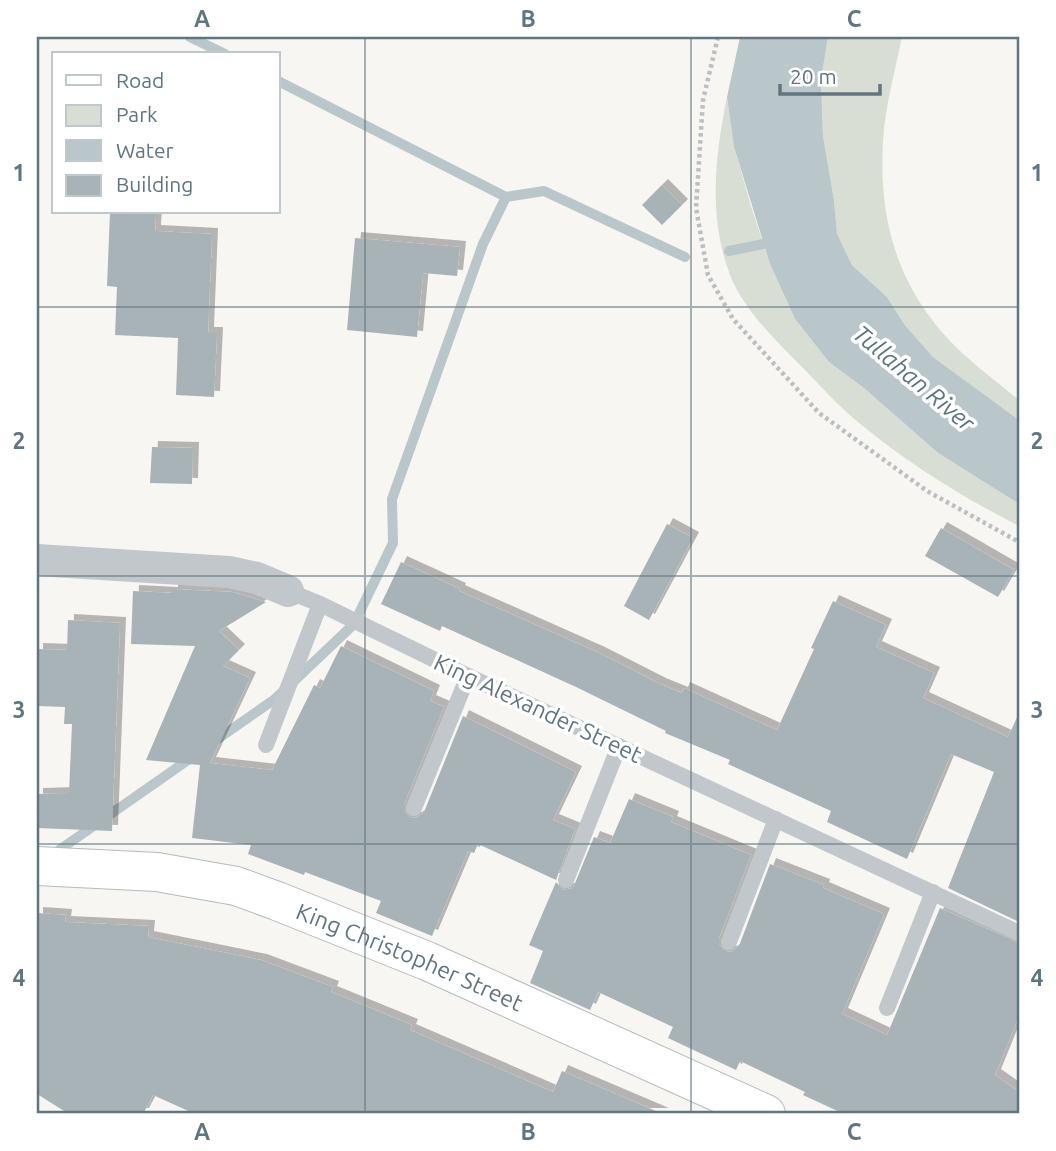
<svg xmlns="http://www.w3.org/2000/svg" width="1056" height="1151" viewBox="0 0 1056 1151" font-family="Ubuntu,sans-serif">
<defs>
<filter id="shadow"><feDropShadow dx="6" dy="-6" stdDeviation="0" flood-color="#0004"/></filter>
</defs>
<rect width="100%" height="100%" fill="#f7f6f3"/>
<g fill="#d8ded4">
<path d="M828,37H902C895,71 885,107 883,141C879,208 892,268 933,321C956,352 990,376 1019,400V420L933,357L904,324L887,297L852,265L837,235L834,200L823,136L821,80Z"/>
<path d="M727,97L734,147L751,206L770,264L795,319L829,362L865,389L938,453L1019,504V526C962,497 909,464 859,423C837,405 818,383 798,363C772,336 744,310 730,275C708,217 715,156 727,97Z"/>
</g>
<polygon fill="#b9c7ca" points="740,37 828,37 821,80 823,136 834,200 837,234 852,265 887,297 904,324 933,357 1019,420 1019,504 938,453 865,389 829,362 795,319 770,264 734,147 727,97"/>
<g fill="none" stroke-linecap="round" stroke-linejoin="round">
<g stroke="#b9c7ca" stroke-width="10">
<polyline points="190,37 225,54"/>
<polyline points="278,81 506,197"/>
<polyline points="729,251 773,242"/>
<polyline points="212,743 275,699 354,624 393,543 392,499 483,244 506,197 544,191 685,257"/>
<polyline points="52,855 191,758"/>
</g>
</g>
<g fill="#a8b3b7" filter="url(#shadow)">
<polygon points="662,185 682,205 662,225 642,205"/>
<polygon points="110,212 156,212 155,231 212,234 208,333 217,333 214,397 176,395 178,338 115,335 117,287 107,286"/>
<polygon points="355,238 460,247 457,276 423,273 417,337 347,330"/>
<polygon points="152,447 193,448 192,484 150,483"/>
<polygon points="667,524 693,538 649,620 624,606"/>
<polygon points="941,528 1014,570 998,597 925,556"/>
<polygon points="401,562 460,589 459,591 599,653 660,684 682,693 684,688 777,730 814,649 811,648 833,601 886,625 876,647 934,673 923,698 1008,737 1019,713 1019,922 948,888 994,772 951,754 907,859 827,822 831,811 728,764 730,760 665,733 666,731 576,687 442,626 440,631 381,604"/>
<polygon points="172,589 232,592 266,602 219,631 239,650 223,666 250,678 210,763 272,770 314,685 320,688 341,646 434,691 430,701 444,707 404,804 404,810 409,817 416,818 424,812 463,716 576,772 553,820 575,829 556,880 478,844 474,853 468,851 432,936 376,913 381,901 305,872 304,875 248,854 251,845 192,838 200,765 146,760 195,646 131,644 133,591 172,593"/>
<polygon points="68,620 120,623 112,831 37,828 37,794 69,793 72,724 64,724 65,707 37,706 37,649 67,650"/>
<polygon points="629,799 673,817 671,822 751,855 719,938 719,944 725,951 731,952 739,946 770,864 824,885 823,888 884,914 842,1014 887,1035 940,908 1019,943 1019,1016 995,1075 1019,1092 1019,1114 844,1114 803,1095 805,1092 740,1061 736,1070 668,1038 673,1027 598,992 590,1010 530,983 543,951 529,945 556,882 563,890 573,888 594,837 610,843"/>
<polygon points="37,913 66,915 65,922 149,926 148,937 261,960 333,987 331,992 412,1025 410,1030 553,1092 562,1071 663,1114 195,1114 153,1095 143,1114 69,1114 37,1094"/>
</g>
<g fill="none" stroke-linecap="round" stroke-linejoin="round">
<defs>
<g id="secondary">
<path id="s1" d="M37,866L157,872L236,886L277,901L427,961L766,1114"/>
</g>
</defs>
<use href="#secondary" stroke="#b4bbbe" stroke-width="40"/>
<polyline stroke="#bbbfc1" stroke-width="4.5" stroke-dasharray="3.5 3.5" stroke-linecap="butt" points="718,37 703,100 696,208 708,275 733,319 819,413 927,491 1019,542"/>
<g stroke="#c1c7ca" stroke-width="16">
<polyline points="288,591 320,604 468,676 1019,933"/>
<polyline points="266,745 320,604"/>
<polyline points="414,808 468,676"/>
<polyline points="566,880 619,746"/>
<polyline points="729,942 776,819"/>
<polyline points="887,1008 933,892"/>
</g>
<polyline stroke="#c1c7ca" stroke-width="32" points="37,560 229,572 257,578 288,591"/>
<use href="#secondary" stroke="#fff" stroke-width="38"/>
</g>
<path fill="none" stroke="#607580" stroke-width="2" stroke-opacity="0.55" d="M365,37V1114M691,37V1114M37,307H1019M37,576H1019M37,844H1019"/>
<g text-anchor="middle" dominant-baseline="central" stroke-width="7" stroke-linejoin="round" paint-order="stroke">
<g font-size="23" fill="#607580" stroke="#fff">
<text transform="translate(538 708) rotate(25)">King Alexander Street</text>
<text stroke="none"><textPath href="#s1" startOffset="388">King Christopher Street</textPath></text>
</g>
<g font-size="24" font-style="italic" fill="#5a767b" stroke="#fff">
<text transform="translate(914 378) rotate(40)">Tullahan River</text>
</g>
</g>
<rect width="1056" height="1151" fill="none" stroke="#ffffff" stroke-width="77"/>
<rect x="52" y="52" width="228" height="161" fill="#ffffff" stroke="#bfc8cc" stroke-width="2"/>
<rect x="66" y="75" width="35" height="10" fill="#ffffff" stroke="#bfc8cc" stroke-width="2"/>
<text x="116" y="88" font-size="21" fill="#607580">Road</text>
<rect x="66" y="105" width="35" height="21" fill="#d8ded4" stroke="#bfc8cc" stroke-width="2"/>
<text x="116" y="122" font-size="21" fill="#607580">Park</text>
<rect x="66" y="140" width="35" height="21" fill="#b9c7ca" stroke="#bfc8cc" stroke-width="2"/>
<text x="116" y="158" font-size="21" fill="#607580">Water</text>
<rect x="66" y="175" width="35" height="21" fill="#a8b3b7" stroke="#bfc8cc" stroke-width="2"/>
<text x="116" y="192" font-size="21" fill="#607580">Building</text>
<path d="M780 84v10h100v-10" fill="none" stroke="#607580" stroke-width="3.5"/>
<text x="790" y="84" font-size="21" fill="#607580" stroke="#ffffff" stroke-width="5" paint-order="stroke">20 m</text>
<rect x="38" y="38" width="980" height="1074" fill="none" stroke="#607580" stroke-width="2.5"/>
<g font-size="23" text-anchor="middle" font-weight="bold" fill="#607580">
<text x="202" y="27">A</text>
<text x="528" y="27">B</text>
<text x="854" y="27">C</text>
<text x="19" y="181">1</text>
<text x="1037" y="181">1</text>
<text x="19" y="449">2</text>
<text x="1037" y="449">2</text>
<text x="19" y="718">3</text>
<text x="1037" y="718">3</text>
<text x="19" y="986">4</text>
<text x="1037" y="986">4</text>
<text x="202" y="1140">A</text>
<text x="528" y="1140">B</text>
<text x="854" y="1140">C</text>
</g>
</svg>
